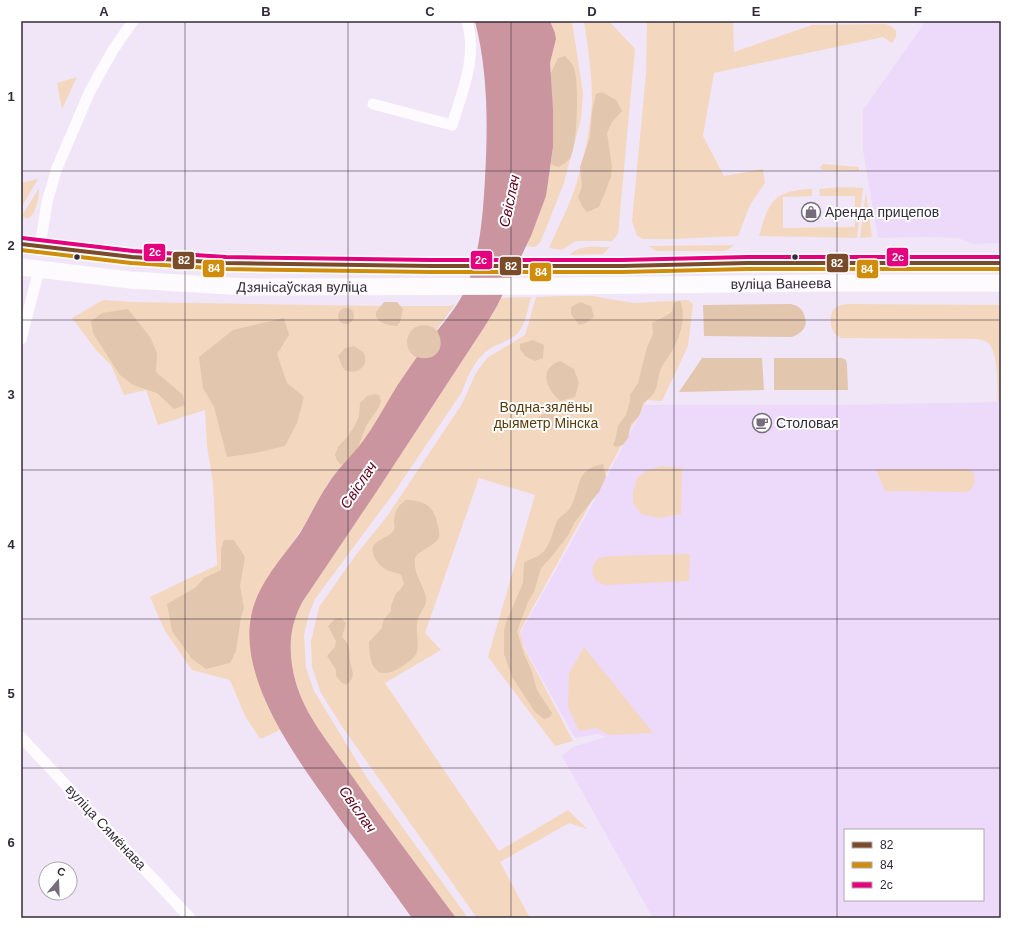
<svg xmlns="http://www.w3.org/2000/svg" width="1022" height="939" viewBox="0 0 1022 939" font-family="Helvetica,sans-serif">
<rect width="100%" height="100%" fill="#f1e6f7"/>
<g fill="#edd9f9" fill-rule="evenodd">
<polygon points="926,21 1001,21 1001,243 972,244 958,238 927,237 878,238 863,150 863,110"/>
<path d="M1001,402V918H653L562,756L573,747L606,737L597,734L575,738L528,654L523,644L521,632L587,514L645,405H836ZM845,830H983V900H845Z"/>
</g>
<g fill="#f4d7bf">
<polygon points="550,21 572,21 583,93 581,119 563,186 540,243 535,247 527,246 546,196 553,147 550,63 556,39 555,33"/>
<path d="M584,21H609L635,49L618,234L612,241H576L562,250L549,248C555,233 563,219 569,204C581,176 591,129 592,100C592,74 588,47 584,21Z"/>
<polygon points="647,21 733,21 734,52 812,25 886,24 892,27 896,31 896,37 892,43 883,37 714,73 703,136 724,176 763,169 765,183 750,205 738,236 673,239 643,239 637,236 632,221 646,74"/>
<polygon points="77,77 62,109 57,83"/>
<polygon points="823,164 859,167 859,171 822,170 820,167"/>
<polygon points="38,179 21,208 21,183"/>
<path d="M841,187L863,188L857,238L759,236C769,202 773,190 812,189V196L783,197V228L855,227V196H820L819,189Z"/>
<path d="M39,188C39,197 36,214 28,219L22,216Z"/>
<polygon points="866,192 872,237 860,238"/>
<polygon points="734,245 726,251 656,251 648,246"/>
<path d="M610,247L603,254L570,255C578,244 597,247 610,247Z"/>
<polygon points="560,296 593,296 633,303 688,300 693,304 688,346 662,401 647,400 628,433 585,513 520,631 524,648 573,741 555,746 488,657 535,495 479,478 425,633 441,650 385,683 499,851 568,810 587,829 569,823 500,862 530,918 477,918 341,725 321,693 312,667 311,641 319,607 355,556 388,515 462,404 476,373 487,358 525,335 536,297"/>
<path d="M531,297C528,308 526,323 519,332C512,340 502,342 493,347C475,357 469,374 462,392L393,494L315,599L309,614L304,635L306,668L314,691L367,778L468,918H456C419,868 381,818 345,766C327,741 305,714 296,683C288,655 288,627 303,601L375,494L485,326L501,298Z"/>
<polygon points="103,300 133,302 385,306 450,306 455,304 417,357 392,395 375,425 357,450 328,483 307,521 260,591 251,651 255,669 267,704 280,730 260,739 245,716 230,680 192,670 165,631 150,597 217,565 213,483 207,446 205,410 158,425 146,390 124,395 111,365 96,350 72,318"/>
<path d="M850,304L1001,305V401L998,402C997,387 999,351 987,342C985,341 981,340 978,339L841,338C839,336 837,336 835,334C830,328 829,315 834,309C838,305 845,304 850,304Z"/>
<polygon points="662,466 682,468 681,514 659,518 641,514 633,503 633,492 637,478 648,470"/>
<path d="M876,469H967L974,473C975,482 975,488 966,492L885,491Z"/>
<path d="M690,554L689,581L606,585C604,584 599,583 597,581C590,575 591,562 600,558C603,557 609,556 613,556Z"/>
<polygon points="584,647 653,733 608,735 597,728 579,731 568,707 569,673"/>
</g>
<g fill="#e3c6ae">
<path d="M565,56C568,59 573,64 574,68C579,81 578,146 570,158C568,161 562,166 558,167L551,164L553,147V109L550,75L558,58Z"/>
<polygon points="602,92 616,100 622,111 612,122 607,133 612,167 611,177 599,207 587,212 582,206 578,197 582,187 580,167 590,137 592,112 596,94"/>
<path d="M680,301C687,316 680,337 672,351C669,356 665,361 662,366C654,385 662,390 643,403C641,414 639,418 631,424L628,438L623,445L615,447L613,444L615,441L618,426L626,415L630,401V395L638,383L647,347L653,334L652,323C656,320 670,315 672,311C673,308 673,305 675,302Z"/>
<path d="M384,302H397L403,309L400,322L397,326C388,325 381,324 376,317V312Z"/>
<polygon points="580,302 591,306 594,317 586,323 579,325 571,314 571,307"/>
<path d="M791,304C802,307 804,311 806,323C804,331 799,334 792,337L704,336L703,305Z"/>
<circle cx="346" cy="316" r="8"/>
<polygon points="128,309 150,337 157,353 156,372 183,395 185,405 174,409 157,393 133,385 119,374 93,333 91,321 102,313"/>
<polygon points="284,318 289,335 277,354 287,383 304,397 297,423 285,446 255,453 227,457 214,407 203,388 199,357 233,330"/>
<circle cx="424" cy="342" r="17"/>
<polygon points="533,340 544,345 543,358 535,361 525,356 520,349 520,344"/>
<path d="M354,346L364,353C365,357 366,360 365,363C362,371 349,376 343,368C341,365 340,359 338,356L345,348Z"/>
<polygon points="702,358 762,358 764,390 679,392"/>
<polygon points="774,358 842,358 846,360 847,365 848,390 774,390"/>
<path d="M560,361L574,369L579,383L575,397L560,401C546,388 538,369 560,361Z"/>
<polygon points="375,394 379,395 381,401 379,407 366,426 357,450 343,465 340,464 337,460 335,455 338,447 348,436 354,427 359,417 360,403 367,396"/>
<polygon points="551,412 555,416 554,423 552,429 546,431 539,425 538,417 546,413"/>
<path d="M603,464L606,477L599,492L574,523L569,534L553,555L541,568L534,592L528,602L517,631L524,654L531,669L537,690L552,713L550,717L544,719L535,712L512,677L504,654V630L507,620L523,583L524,563C531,558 540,557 545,550C551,542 553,530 557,521C560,516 567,513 570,508C582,488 573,470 603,464Z"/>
<path d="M406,500C423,501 433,504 437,522C438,527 440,532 439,537C434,548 417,550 415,559C413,573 423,584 426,597C428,606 419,613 417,622C416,630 419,646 417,652C414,659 407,663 401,667C376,683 369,665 369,642L382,628L383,621L391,611V606L396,593L400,590L404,584C403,581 402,577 401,575C397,572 393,573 389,571C383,569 374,560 373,553C369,540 389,539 394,530C395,527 394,523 394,521C395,511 398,505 406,500Z"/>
<polygon points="224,540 234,540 245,557 240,586 244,608 241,617 236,651 230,663 206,669 192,659 172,631 167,604 196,587 204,578 221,570 221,549"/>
<path d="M341,618L346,623L342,637C345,640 349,645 349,649C350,652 349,657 350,662C352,671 357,677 346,685L341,682L336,676V670L327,656L335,647L336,641L328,626L335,619Z"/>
</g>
<path fill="#ca959f" d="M475,21H550L555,33L556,39L550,63L553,109V147L546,196L531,236L497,306L485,326L375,494L303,601C288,627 288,655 296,683C305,714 327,741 345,766C381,818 419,868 456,918H412C389,886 366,854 342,822C304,768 235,682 252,612C259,582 283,557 300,533C310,517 317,500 328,484C338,468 352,456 363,441C374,426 382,411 391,396C399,382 408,370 417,357C435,363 447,347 437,331C448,317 459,304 466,288C480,254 483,215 485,178C488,126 488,72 475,21Z"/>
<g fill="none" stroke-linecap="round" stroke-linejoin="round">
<g stroke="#fdfbfe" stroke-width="11">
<path d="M373,104L452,125C462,93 478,55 467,21"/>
<polyline points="40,247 47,202 57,168 90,91 113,50 133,21"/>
<polyline points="21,339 39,270"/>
<polyline points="21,737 190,918"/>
</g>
<g stroke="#fdfbfe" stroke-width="17">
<polyline points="21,244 40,247 132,257 226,263 431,266 622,266 747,263 1001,263"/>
<path id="s1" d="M21,267L130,280L246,287L560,286L823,283H1001"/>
</g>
<defs>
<polyline id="bus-1" points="21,244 132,257 226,263 431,266 622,266 747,263 1001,263"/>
<polyline id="bus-2" points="21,250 131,263 226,269 431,272 622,272 747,269 1001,269"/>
<polyline id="bus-3" points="22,238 133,251 226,257 431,260 622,260 747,257 1001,257"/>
</defs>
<use href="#bus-1" stroke="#fff" stroke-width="7"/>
<use href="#bus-2" stroke="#fff" stroke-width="7"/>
<use href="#bus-3" stroke="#fff" stroke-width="7"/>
<use href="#bus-1" stroke="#7a4b2a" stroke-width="4"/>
<use href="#bus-2" stroke="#d08d0c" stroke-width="4"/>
<use href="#bus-3" stroke="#e5007d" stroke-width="4"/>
</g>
<path fill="none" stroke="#342b3a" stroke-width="1" stroke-opacity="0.55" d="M185,21V918M348,21V918M511,21V918M674,21V918M837,21V918M21,171H1001M21,320H1001M21,470H1001M21,619H1001M21,768H1001"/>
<defs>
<symbol id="shop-ring" viewBox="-11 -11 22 22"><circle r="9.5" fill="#fff" stroke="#766c7c" stroke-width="1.5"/><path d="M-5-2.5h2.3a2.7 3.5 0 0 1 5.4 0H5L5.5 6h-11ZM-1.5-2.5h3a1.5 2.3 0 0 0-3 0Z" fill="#766c7c"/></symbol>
<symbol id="cafe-ring" viewBox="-11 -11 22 22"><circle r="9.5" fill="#fff" stroke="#766c7c" stroke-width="1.5"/><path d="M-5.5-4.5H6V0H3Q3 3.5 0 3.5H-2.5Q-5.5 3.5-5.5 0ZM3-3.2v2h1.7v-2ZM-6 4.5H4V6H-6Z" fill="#766c7c"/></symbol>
</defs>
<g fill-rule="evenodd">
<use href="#shop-ring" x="800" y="201" width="22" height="22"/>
<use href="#cafe-ring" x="751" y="412" width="22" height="22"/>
</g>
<g fill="#342b3a" stroke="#fff" stroke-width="1.5">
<circle cx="77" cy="257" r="3.5"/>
<circle cx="795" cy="257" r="3.5"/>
</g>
<g text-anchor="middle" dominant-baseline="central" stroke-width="4" stroke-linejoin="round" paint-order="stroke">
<g font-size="14" fill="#342b3a" stroke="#fff" text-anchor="start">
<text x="825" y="212">Аренда прицепов</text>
<text x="776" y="423">Столовая</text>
</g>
<g font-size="14" fill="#342b3a" stroke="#fff">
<text stroke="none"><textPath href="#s1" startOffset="761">вуліца Ванеева</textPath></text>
<text stroke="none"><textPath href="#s1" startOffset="282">Дзянісаўская вуліца</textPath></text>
<text transform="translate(106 827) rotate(47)">вуліца Сямёнава</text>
</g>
<g font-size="14" fill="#593b0d" stroke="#fff">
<text x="546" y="407">Водна-зялёны<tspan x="546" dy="16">дыяметр Мінска</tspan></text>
</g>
<g font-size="15" font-style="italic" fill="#5e031e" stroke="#fff">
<text transform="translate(509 201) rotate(-78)">Свіслач</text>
<text transform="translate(358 485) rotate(-56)">Свіслач</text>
<text transform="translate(358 809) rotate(55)">Свіслач</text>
</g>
</g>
<g stroke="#fff" stroke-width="1.5">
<rect x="143" y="243" width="23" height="19" rx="4" fill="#e5007d"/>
<rect x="886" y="247" width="23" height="20" rx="4" fill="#e5007d"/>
<rect x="470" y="250" width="23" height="20" rx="4" fill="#e5007d"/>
<rect x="172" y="251" width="23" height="19" rx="4" fill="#7a4b2a"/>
<rect x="826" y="253" width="23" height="20" rx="4" fill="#7a4b2a"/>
<rect x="499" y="256" width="23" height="20" rx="4" fill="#7a4b2a"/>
<rect x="202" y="259" width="23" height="19" rx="4" fill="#d08d0c"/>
<rect x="856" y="259" width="23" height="20" rx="4" fill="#d08d0c"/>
<rect x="529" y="262" width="23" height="20" rx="4" fill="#d08d0c"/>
</g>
<g font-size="11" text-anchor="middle" font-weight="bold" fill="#fff">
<text x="155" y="256">2с</text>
<text x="898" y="261">2с</text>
<text x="481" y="264">2с</text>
<text x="184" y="264">82</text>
<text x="837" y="267">82</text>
<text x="511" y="270">82</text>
<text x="214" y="272">84</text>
<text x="867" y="273">84</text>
<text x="541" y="276">84</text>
</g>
<rect width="1022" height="939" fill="none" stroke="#ffffff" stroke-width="44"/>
<rect x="844" y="829" width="140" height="72" fill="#ffffff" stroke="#aeaab0"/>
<rect x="852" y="842" width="20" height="6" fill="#7a4b2a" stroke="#aeaab0"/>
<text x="880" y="849" font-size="12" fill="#342b3a">82</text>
<rect x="852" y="862" width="20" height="6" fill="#d08d0c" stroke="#aeaab0"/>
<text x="880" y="869" font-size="12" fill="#342b3a">84</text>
<rect x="852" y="882" width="20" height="6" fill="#e5007d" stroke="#aeaab0"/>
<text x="880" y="889" font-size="12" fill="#342b3a">2с</text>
<g transform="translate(58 881) rotate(19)"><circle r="19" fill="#ffffff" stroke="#aeaab0"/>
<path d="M0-3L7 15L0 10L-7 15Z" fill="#766c7c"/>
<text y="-6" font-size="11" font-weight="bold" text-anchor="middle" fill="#342b3a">С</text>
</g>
<rect x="22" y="22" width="978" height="895" fill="none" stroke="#342b3a" stroke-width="1.5"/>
<g font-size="13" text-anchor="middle" font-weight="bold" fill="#342b3a">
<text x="104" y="16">A</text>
<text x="266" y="16">B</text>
<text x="430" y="16">C</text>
<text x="592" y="16">D</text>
<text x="756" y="16">E</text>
<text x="918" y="16">F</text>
<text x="11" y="101">1</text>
<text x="11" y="250">2</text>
<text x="11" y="399">3</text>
<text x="11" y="549">4</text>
<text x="11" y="698">5</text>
<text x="11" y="847">6</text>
</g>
</svg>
